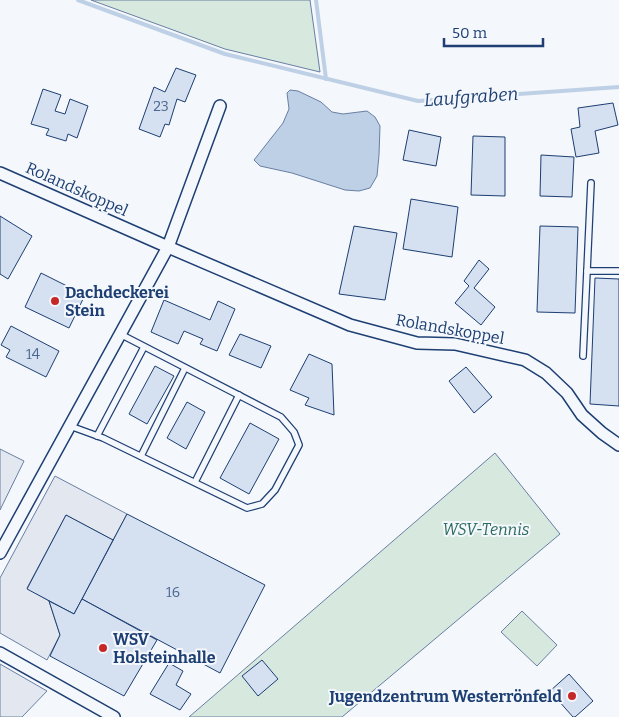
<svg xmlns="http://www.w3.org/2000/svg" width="619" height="717" viewBox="0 0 619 717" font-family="Bitter,serif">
<rect width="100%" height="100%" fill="#f4f7fb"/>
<g fill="#d7e8df" stroke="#687fa3">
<polygon points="91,0 310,0 320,72 225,49"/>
<polygon points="495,453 560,534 342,717 189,717"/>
<polygon points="522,611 557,645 537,666 501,632"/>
</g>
<g fill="#e3e8f0" stroke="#687fa3">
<polygon points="0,449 24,461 0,510"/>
<polygon points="55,476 127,514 113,540 66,515 27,588 49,601 60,635 47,660 0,633 0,578"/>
<polygon points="0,664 47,691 22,717 0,717"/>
</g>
<polygon fill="#bed0e5" stroke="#687fa3" points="290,90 298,91 321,102 332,112 343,114 367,111 375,117 380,126 379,155 377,176 370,188 359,191 345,190 292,173 260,166 254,160 283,123 289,109 287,93"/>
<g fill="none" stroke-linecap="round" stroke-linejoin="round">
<g stroke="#bed0e5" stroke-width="4">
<polyline points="78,0 225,54 418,101 619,87"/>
<polyline points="316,0 326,79"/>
</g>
</g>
<g fill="#d5e0f0" stroke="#1d3f73">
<polygon points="176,68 196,75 185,102 177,99 169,125 165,124 160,137 139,129 154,87 165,92"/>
<polygon points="43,89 61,95 55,111 65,114 70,99 88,106 77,138 68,134 66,141 46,135 49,129 31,124"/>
<polygon points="613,103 618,125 595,131 599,153 576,157 571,129 580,127 578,108"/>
<polygon points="409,130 441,137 436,166 403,160"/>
<polygon points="473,136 505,137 505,196 471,195"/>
<polygon points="541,155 574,157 572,197 540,196"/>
<polygon points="411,199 458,207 452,257 403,249"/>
<polygon points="0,216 32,236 8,279 0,274"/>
<polygon points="354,226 397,233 385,300 339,294"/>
<polygon points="540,226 578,227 575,313 537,312"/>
<polygon points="479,260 489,269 474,288 495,307 481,325 455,303 469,286 464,281"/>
<polygon points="41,273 85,295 69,328 25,307"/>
<polygon points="595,278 619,279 619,406 590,404"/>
<polygon points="164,300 210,320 218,301 235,309 217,351 200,344 203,339 184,331 178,344 151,332"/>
<polygon points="11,326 59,351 46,377 6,357 10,350 1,345"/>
<polygon points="240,334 271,346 261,368 229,355"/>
<polygon points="309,354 332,364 334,415 305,405 309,398 290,390"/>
<polygon points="155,366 174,376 147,424 129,414"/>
<polygon points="466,367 492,397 474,413 449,381"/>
<polygon points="187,402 205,412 186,449 167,438"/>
<polygon points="250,423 279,439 249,494 220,478"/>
<polygon points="127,514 265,585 220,673 82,599"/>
<polygon points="66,515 113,540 74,614 27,589"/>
<polygon points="82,599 157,640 124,696 50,656 60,635 49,601 74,614"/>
<polygon points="262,660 278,679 258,696 242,676"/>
<polygon points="169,663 183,671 176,685 191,694 180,710 150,694"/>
<polygon points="569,674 593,701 575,717 573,717 550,691"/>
</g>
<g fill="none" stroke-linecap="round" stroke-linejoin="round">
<defs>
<g id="service">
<polyline points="591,183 587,271 619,271"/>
<polyline points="583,356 587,271"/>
<polyline points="70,426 103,438 247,508 262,504 275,490 299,445 294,432 281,417 120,334"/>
<polyline points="97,436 144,347"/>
<polyline points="141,456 185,368"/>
<polyline points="195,482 239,395"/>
</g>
<g id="minor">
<polyline points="0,173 168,247 350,325 417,343 455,344 525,360 546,373 567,393 582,415 602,433 619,445"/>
<polyline points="0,553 168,247 220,106"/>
<polyline points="0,653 114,717"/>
</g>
</defs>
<use href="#service" stroke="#1d3f73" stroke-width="8"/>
<use href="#minor" stroke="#1d3f73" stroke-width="14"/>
<use href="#service" stroke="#f4f7fb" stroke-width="5.5"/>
<use href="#minor" stroke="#f4f7fb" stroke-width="11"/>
</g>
<g fill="#c62828" stroke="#f4f7fb" stroke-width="2">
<circle cx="55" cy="301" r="5"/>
<circle cx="103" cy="648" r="5"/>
<circle cx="572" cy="696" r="5"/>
</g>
<g text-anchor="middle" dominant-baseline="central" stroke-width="4" stroke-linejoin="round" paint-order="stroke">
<g font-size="14" fill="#4b6792">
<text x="161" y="106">23</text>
<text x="33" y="354">14</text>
<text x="173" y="592">16</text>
</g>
<g font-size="16" fill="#1d3f73" stroke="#f4f7fb">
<text transform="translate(77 189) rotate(24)">Rolandskoppel</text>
<text transform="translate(450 329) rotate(10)">Rolandskoppel</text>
</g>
<g font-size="16" font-weight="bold" fill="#1d3f73" stroke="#f4f7fb" text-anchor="start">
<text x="65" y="292">Dachdeckerei<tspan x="65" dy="18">Stein</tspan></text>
<text x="113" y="639">WSV<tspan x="113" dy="18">Holsteinhalle</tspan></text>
<text x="562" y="696" text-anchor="end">Jugendzentrum Westerrönfeld</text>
</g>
<g font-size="16" font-style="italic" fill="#2c6c60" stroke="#f4f7fb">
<text x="486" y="529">WSV-Tennis</text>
</g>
<g font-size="18" font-style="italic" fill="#1d3f73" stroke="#f4f7fb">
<text transform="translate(471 97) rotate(-4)">Laufgraben</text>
</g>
</g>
<path d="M444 38v8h99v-8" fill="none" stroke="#1d3f73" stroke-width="2.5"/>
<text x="452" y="38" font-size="15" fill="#1d3f73" stroke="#f4f7fb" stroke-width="4" paint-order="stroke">50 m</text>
</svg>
